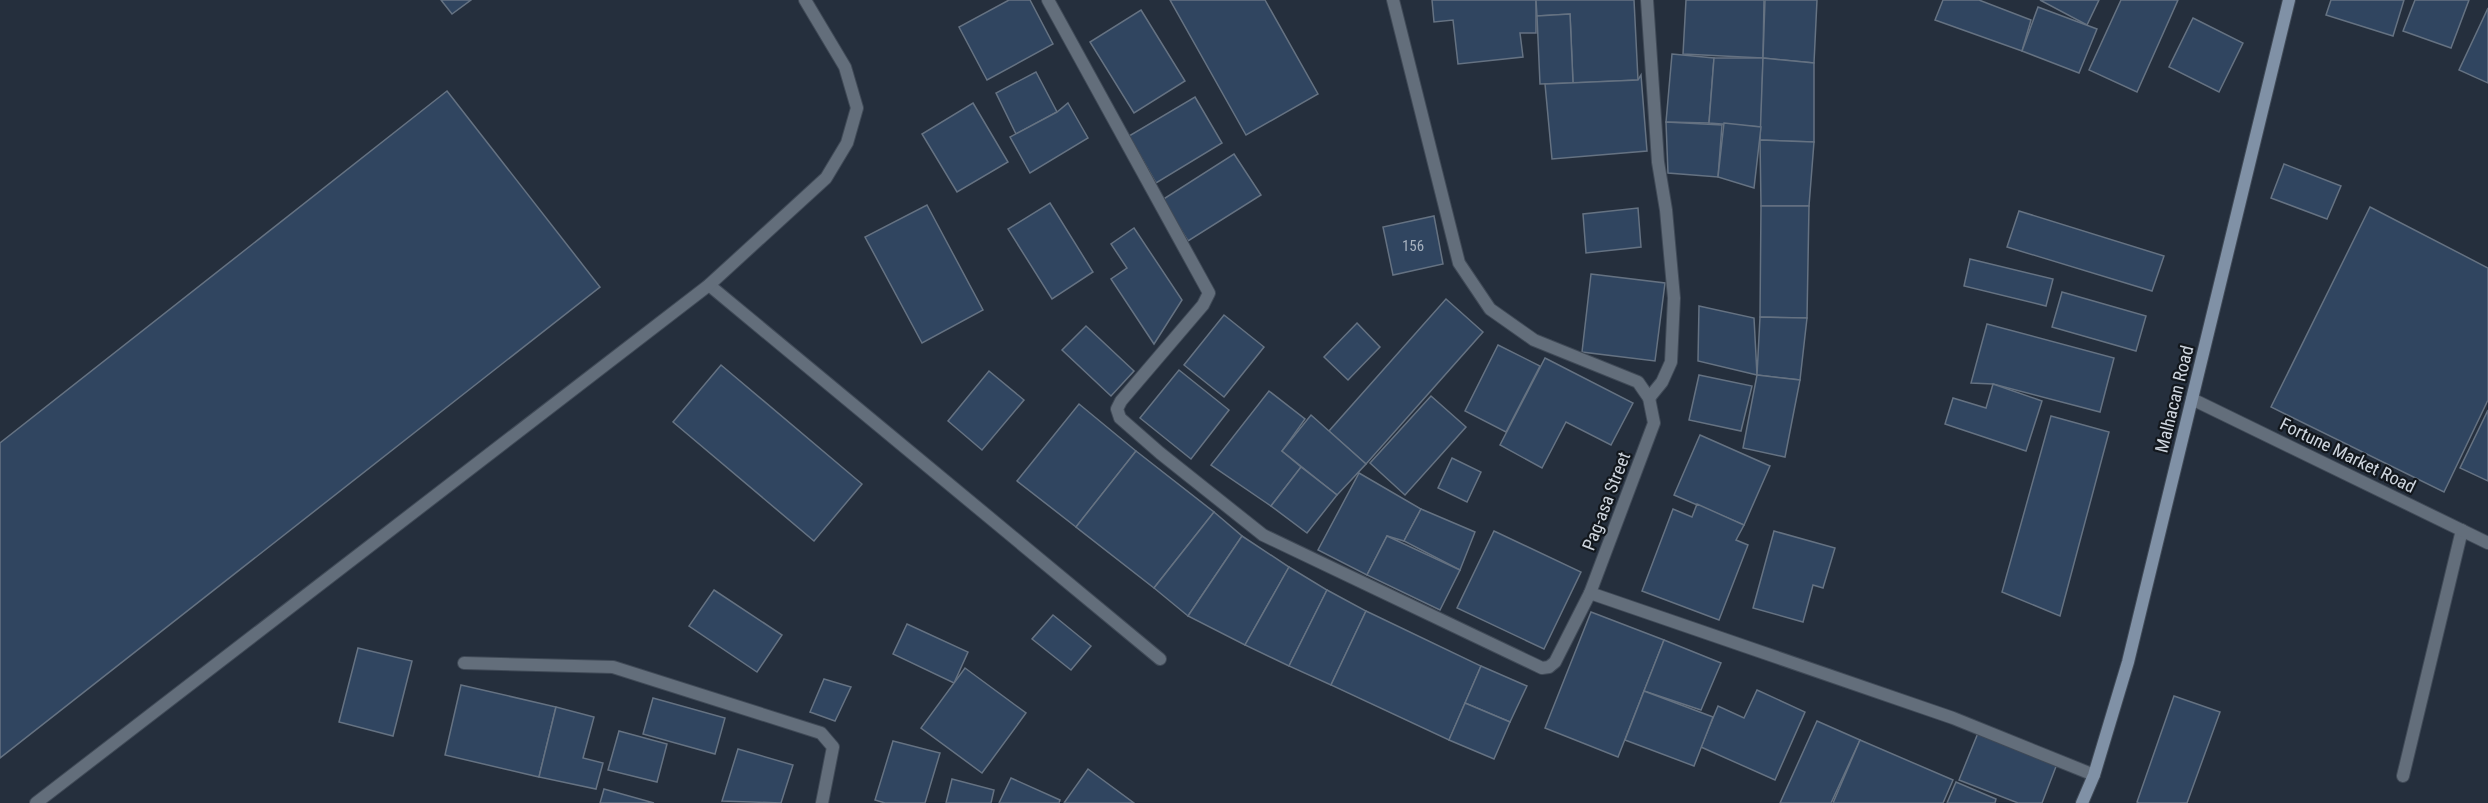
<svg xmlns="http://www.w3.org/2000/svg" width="2488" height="803" viewBox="0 0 2488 803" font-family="'Roboto Condensed',sans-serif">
<rect width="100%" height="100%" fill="#252f3d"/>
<g fill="#304560" stroke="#657282" stroke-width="1.5">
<polygon points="441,0 471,0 452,14"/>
<polygon points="1009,0 1030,0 1053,44 987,80 959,27"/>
<polygon points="1170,0 1265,0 1318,94 1246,135"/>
<polygon points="1432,0 1536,0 1536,33 1520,33 1523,57 1458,64 1453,20 1434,22"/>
<polygon points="1536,0 1634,0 1638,80 1573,83 1570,14 1537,16"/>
<polygon points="1686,0 1764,0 1763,58 1683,54"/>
<polygon points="1765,0 1817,0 1814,63 1763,58"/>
<polygon points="1943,0 1979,0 2031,20 2022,51 1935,20"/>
<polygon points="2040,0 2099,0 2087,25"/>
<polygon points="2121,0 2178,0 2137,92 2089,70"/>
<polygon points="2331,0 2404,0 2393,36 2326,15"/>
<polygon points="2415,0 2469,0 2451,48 2403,31"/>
<polygon points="2038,7 2097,29 2079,73 2022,51"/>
<polygon points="2488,8 2488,83 2459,70"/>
<polygon points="1141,10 1185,81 1134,113 1090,42"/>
<polygon points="1570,14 1573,83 1540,84 1537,16"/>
<polygon points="2193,18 2243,43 2219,92 2169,67"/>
<polygon points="1672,54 1714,58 1709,123 1666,122"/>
<polygon points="1714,58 1763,58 1761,127 1709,123"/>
<polygon points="1763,58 1814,63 1814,142 1760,140"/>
<polygon points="1036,72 1057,112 1016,134 996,93"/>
<polygon points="1641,75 1647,151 1552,159 1545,84 1638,80"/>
<polygon points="447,91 600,287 0,758 0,443"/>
<polygon points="1195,97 1222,143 1156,183 1129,136"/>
<polygon points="973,103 1008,162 957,192 922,134"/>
<polygon points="1068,103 1088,138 1030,173 1010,137 1057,112"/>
<polygon points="1666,122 1722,125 1718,177 1668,173"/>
<polygon points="1724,123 1761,127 1754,188 1718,177"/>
<polygon points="1760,140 1814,142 1809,206 1761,206"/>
<polygon points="1234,154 1261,195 1188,241 1162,200"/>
<polygon points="2284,164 2341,186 2327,219 2271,198"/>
<polygon points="1050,203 1093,272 1052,299 1008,229"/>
<polygon points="927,205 983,310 922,343 865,237"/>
<polygon points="1761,206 1809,206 1807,318 1760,317"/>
<polygon points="2370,207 2488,268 2488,400 2444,492 2271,407"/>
<polygon points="1638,208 1641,247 1586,253 1583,214"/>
<polygon points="2019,211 2164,256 2152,291 2007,247"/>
<polygon points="1434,216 1443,264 1393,275 1383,227"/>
<polygon points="1134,228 1182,300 1154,344 1111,279 1127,268 1111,244"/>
<polygon points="1970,259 2053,279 2046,306 1964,286"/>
<polygon points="1591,274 1665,283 1655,361 1582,352"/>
<polygon points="2062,292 2146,316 2136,351 2052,327"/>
<polygon points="1446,299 1483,332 1366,464 1329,431"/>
<polygon points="1699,306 1754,318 1757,375 1698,361"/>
<polygon points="1224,315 1264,347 1224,397 1184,365"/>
<polygon points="1760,317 1807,318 1800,380 1757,375"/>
<polygon points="1357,323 1380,347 1348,380 1324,357"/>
<polygon points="1987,324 2114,358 2100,412 1993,384 1971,383"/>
<polygon points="1086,326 1134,371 1111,396 1062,350"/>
<polygon points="1498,345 1540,366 1506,432 1465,411"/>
<polygon points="1545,358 1633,403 1611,445 1566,422 1542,468 1500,445"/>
<polygon points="721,365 862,484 814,541 673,422"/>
<polygon points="1179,370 1229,410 1191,459 1140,418"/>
<polygon points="989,371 1024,400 982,450 948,421"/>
<polygon points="1699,375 1752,386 1741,431 1689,420"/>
<polygon points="1757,375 1800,380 1785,457 1743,448"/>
<polygon points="1993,384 2042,401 2026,451 1945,424 1953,398 1986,408"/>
<polygon points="1269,391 1305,419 1282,451 1301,467 1271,506 1211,465"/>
<polygon points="1431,396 1466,427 1405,495 1370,463"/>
<polygon points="1079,404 1136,451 1076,527 1017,481"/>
<polygon points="2488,410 2488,481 2460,468"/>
<polygon points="1311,415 1366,464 1337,495 1282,451"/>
<polygon points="2051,416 2109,432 2060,616 2002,592"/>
<polygon points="1700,435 1770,466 1744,525 1674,495"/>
<polygon points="1136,451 1214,512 1154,588 1076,527"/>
<polygon points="1452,458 1481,472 1467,502 1438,488"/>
<polygon points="1301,467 1337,495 1307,533 1271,506"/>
<polygon points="1359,473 1421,509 1404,541 1387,536 1367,575 1318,550"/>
<polygon points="1697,504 1744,525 1736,540 1748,545 1719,620 1642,591 1673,509 1692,517"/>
<polygon points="1421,509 1475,532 1460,570 1404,541"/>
<polygon points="1214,512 1242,536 1188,616 1154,588"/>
<polygon points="1494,531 1581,572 1544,649 1457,608"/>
<polygon points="1774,531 1835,548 1823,588 1813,585 1803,622 1753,608"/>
<polygon points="1242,536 1289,567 1245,645 1188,616"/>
<polygon points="1387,536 1460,570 1440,610 1367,575"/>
<polygon points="1289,567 1327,590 1289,666 1245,645"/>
<polygon points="714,590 782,635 757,672 689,626"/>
<polygon points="1327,590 1366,611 1331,685 1289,666"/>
<polygon points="1366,611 1481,666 1449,740 1331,685"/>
<polygon points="1591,612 1664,640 1618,757 1545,728"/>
<polygon points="1053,615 1091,646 1071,670 1032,639"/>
<polygon points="907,624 968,652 954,683 893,654"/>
<polygon points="1664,640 1721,663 1701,710 1644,691"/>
<polygon points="358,648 412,661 393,736 339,722"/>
<polygon points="1481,666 1527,686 1510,722 1465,703"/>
<polygon points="965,668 1026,713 982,773 921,728"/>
<polygon points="824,679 851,687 835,721 810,712"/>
<polygon points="461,685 556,707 539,777 445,755"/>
<polygon points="1757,690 1805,712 1775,780 1701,747 1718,706 1744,718"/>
<polygon points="1644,691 1713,717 1694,766 1625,740"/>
<polygon points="2174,696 2220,712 2187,803 2139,803 2137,802"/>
<polygon points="653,698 725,718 715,754 643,734"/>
<polygon points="1465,703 1510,722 1494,759 1449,740"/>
<polygon points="556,707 594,717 583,758 603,763 596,789 539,777"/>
<polygon points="1817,721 1860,740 1831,803 1780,803"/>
<polygon points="619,731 667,744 657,782 608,770"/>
<polygon points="1978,733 2057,764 2042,803 2018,803 1959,780"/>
<polygon points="1860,740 1953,780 1943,803 1833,803"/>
<polygon points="893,741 940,753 925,803 885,803 875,800"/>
<polygon points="738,749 793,765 781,803 722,801"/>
<polygon points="1088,769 1134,803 1064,803"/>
<polygon points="1011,778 1060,800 1059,803 999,803"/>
<polygon points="952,779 994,790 991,803 946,803"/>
<polygon points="1956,782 1996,799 1995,803 1947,803"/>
<polygon points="604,789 654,803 600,803"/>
</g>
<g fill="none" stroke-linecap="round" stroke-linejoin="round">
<defs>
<g id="lane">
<polyline points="709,285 1160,659"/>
<polyline points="2403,776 2462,530"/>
<polyline points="36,803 709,285 826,178 847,143 857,108 845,67 805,0"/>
</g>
<g id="street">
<polyline points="1048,0 1209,293 1203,305 1121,401 1117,409 1120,418 1160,453 1263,535 1542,668 1549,667 1555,662 1590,593"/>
<polyline points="1393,0 1459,263 1490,309 1534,340 1638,382 1649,398 1654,423 1590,593 1953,718 2094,775"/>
<polyline points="1647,0 1658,162 1666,210 1674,298 1671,362 1662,382 1649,398"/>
<polyline points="2192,399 2488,543"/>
<polyline points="464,663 613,667 821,733 833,747 822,803"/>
</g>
<polyline id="secondary" points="2082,803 2094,775 2128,662 2289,0"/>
</defs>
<use href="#lane" stroke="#404a57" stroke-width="14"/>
<use href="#street" stroke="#404a57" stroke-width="14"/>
<use href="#secondary" stroke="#404a57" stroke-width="14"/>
<use href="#lane" stroke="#636e7b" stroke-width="12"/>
<use href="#street" stroke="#636e7b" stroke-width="12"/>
<use href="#secondary" stroke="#8091a6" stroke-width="12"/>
</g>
<g text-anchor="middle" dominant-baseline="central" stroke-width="4.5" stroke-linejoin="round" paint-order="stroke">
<g font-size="15" fill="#a7b2bf">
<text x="1413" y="246">156</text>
</g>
<g font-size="18" fill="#cfd6df" stroke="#12171d">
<text transform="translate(2174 399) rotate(-76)">Malhacan Road</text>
<text transform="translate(2348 455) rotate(26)">Fortune Market Road</text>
<text transform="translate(1606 501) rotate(-69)">Pag-asa Street</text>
</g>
</g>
</svg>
